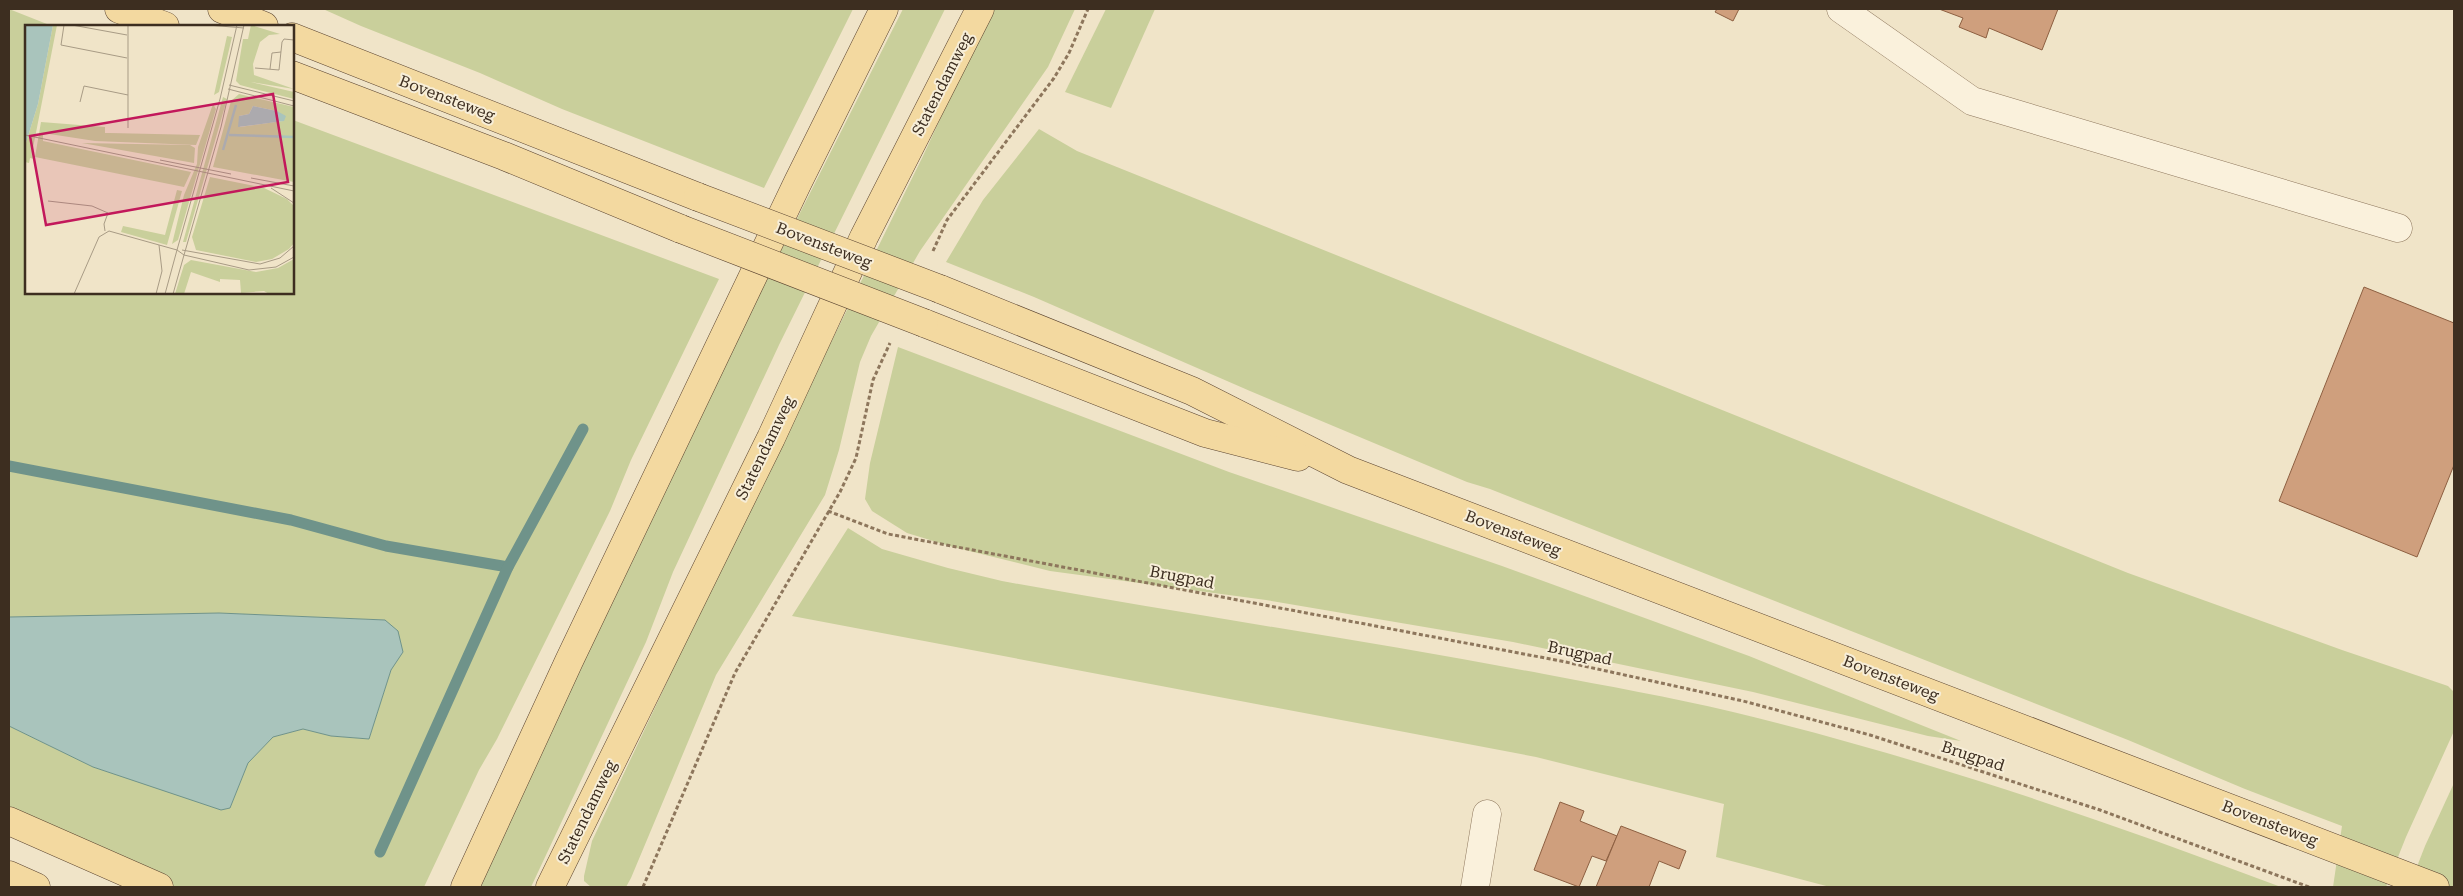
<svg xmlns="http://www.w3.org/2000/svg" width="2463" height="896" viewBox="0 0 2463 896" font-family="'Roboto Serif',serif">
<rect width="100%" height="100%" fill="#f0e4c8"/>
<g fill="#c9cf9b">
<polygon points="9,9 52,26 26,26 26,292 292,292 293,120 719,279 631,460 610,511 497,739 479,770 424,887 175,887 9,812 9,726 93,767 221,809 230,808 248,763 273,737 303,729 331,736 369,739 391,670 403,652 385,620 219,613 9,617"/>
<polygon points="323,9 853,9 764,188 562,109 480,73 361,26"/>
<polygon points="903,9 945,9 779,345 673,572 646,642 531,887 474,887 712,387"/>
<polygon points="991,9 1075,9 1048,67 920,251 871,336 860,362 839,450 825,495 716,675 631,878 626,887 591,887 584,881 584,876 592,841 668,680 683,642 923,156"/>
<polygon points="1106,9 1155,9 1111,108 1065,92"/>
<polygon points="1039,129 1077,151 2128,573 2342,650 2448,686 2454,692 2454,731 2406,837 2386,887 2333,887 2342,826 2245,789 2128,740 1490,489 1467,482 1250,391 1034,297 946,262 983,200"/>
<polygon points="898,347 1229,472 1502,566 1749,656 1961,741 1928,736 1753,692 1513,642 1266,600 1050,571 953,547 907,533 872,511 865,499 870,463"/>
<path d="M848,528L882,549L948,568L1002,581C1183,614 1364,640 1544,674C1607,686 1670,697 1733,712C1920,757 2101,819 2281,887H1830L1716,857L1724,804L1536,757L792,616Z"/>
<polygon points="2454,783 2454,887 2409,887 2425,846"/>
</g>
<polygon fill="#a9c4bc" stroke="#6f938a" points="219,613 385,620 398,631 403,652 391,670 369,739 331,736 303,729 273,737 248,763 230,808 221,810 93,767 9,726 9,617"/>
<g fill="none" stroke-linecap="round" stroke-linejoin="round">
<g stroke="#6f938a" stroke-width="11">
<polyline points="9,466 291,520 386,546 508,567"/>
<polyline points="380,852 508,567 583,429"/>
</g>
</g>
<g fill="#cf9f7d" stroke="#8d5f41">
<polygon points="1717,9 1739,9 1733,21 1715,12"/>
<polygon points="1939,9 2058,9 2042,50 1989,28 1986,38 1959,27 1963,18"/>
<polygon points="2364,287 2454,323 2454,465 2417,557 2279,501"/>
<polygon points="1560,802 1584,811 1580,821 1617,836 1606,861 1592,856 1579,887 1534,870"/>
<polygon points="1621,826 1686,851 1679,869 1659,861 1649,887 1596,887"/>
</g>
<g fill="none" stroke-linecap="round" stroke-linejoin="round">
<defs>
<g id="minor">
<polyline points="1841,9 1972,101 2398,228"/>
<polyline points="1475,887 1487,814"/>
</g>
<g id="major">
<polyline points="119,9 165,26"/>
<polyline points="222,9 264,26"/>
<polyline points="292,37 698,197"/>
<polyline points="292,75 504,156 681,229"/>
<polyline points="940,289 1192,391 1348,470 2435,887"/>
<polyline points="924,323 1205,433 1298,457"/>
<polyline points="9,821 159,887"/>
<polyline points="9,875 36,887"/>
<polyline points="465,887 569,661 798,182 884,9"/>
<polyline points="550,887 771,438 864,237 980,9"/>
</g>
</defs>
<use href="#minor" stroke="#8d765c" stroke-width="29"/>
<use href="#major" stroke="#5b4430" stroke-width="29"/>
<g stroke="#8d765c" stroke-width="3" stroke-dasharray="4 2.5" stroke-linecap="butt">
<polyline points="933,251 947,220 1054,78 1069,53 1088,9"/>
<polyline points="828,511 888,534 1561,661 1743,701 1870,735 2100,810 2309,887"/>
<polyline points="643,887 735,673 840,492 856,458 873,380 890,343"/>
</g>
<use href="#minor" stroke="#faf1dc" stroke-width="28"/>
<use href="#major" stroke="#f3d9a0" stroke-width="28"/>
<defs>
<g id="major-bridge">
<polyline points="698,197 940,289"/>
<polyline points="681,229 924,323"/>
</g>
</defs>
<use href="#major-bridge" stroke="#5b4430" stroke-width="29" stroke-linecap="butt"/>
<use href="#major-bridge" stroke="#f3d9a0" stroke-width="28"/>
</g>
<g text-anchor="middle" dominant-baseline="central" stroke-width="4" stroke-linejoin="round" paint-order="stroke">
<g font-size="16" fill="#3d2e20" stroke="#f7eed8">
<text transform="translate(942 84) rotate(-63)">Statendamweg</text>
<text transform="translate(447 98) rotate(21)">Bovensteweg</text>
<text transform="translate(824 245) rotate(21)">Bovensteweg</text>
<text transform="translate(765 448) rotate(-64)">Statendamweg</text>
<text transform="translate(1513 533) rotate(21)">Bovensteweg</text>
<text transform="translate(1182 577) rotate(11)">Brugpad</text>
<text transform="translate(1580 653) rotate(12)">Brugpad</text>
<text transform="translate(1891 678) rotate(21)">Bovensteweg</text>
<text transform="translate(1973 756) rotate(18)">Brugpad</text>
<text transform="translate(587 812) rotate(-64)">Statendamweg</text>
<text transform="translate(2270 823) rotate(21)">Bovensteweg</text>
</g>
</g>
<g transform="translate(25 25)">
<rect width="269" height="269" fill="#f0e4c8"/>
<path d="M28,0H32L7,128L9,134L5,133L4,138L0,137V121L13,79ZM226,0L255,9L244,10L235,17L228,39L229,50L269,64L226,57L269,67V74L215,60L211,56L218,14H223ZM202,11L207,12L194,67L189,70ZM214,69L269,82V157L188,142L206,76ZM228,81L252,86L258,96L215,102L214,91L224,89ZM198,72L202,74L161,217H158ZM188,79L191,84L153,215L147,219L159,170L172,139L173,122ZM16,97L80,102V108H85L175,110L171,120L70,116L18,108V116L166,147L159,162L10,132ZM57,118L165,120L170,123L169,138ZM185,152L239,163L262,174L269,181V218L264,224L247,234L231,237L171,225L167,212ZM152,165L157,166L142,220L96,207L98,201L140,210ZM269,234V269H244L239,266L216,268L215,255L195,254V257L166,247L159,269H150L159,240L166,235L231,247L253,243Z" fill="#c9cf9b" fill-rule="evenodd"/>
<path d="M0,0H28L13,79L0,121ZM228,81L252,86L261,91L259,96L213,102L214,91L224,89Z" fill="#a9c4bc"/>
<path fill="none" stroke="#a9c4bc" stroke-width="2.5" d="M204,110L269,112M198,125L211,80"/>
<path fill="none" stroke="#a89b85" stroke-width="1" d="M39,0L36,20L102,33M47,0L102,10M183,0L219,3M230,43L254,45L257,17L259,14L269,15M245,44L247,28L256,27M204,60L269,76M203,64L269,81M55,77L59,61L103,70M103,103V0M0,110L269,166M135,135L206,149M226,153L269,161M246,163L269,178M23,176L67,181L83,188L79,199L80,206M152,225L195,74L212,0M152,225L159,230L224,245L251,242L269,232M157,225L235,239L255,233L269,221M159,230L196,102L219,0M49,269L74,212L84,206L152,225L140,269M131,269L137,246L134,220M148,269L159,230"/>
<path fill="#c2185b" fill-opacity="0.15" stroke="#c2185b" stroke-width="2.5" d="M248,69L263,157L21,200L5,111Z"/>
<rect width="269" height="269" fill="none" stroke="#3d2e20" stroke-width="2.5"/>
</g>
<rect width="2463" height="896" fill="none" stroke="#3d2e20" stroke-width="20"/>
</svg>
